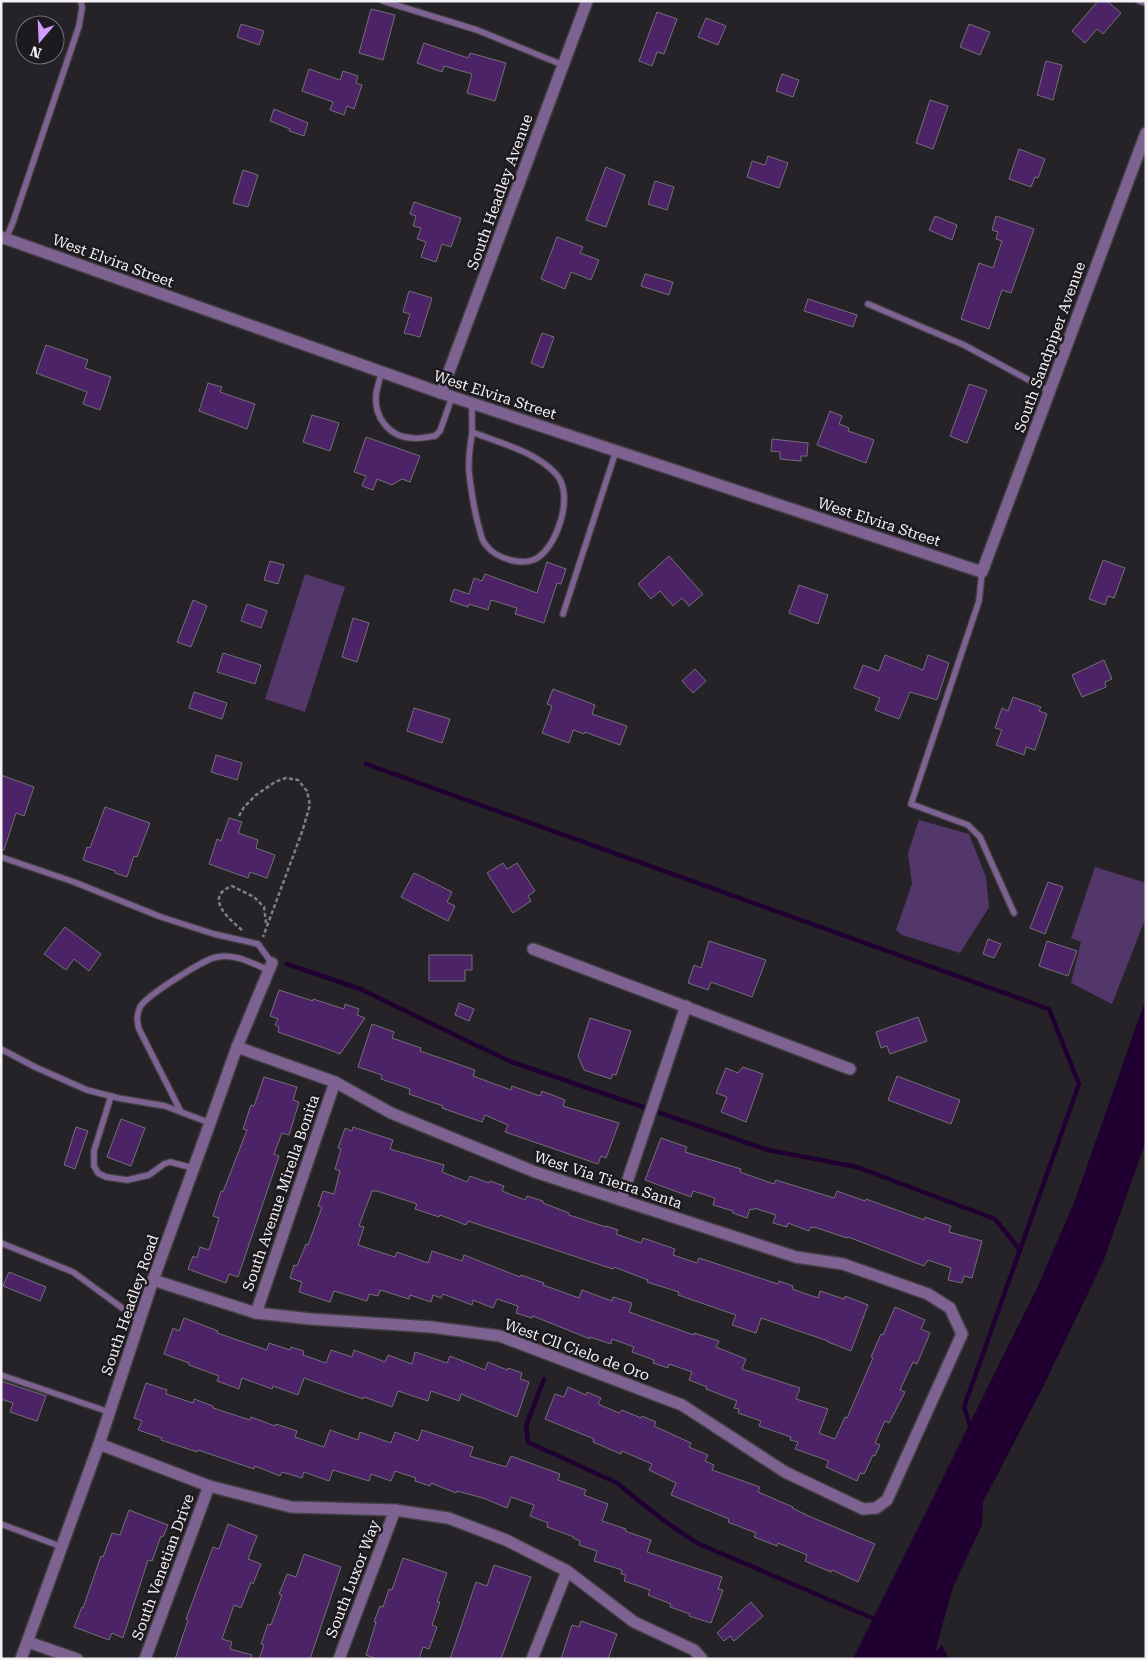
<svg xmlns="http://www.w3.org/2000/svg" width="1147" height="1660" viewBox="0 0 1147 1660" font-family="'Roboto Serif',serif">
<rect width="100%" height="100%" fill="#252327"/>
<g fill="#54376a">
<polygon points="305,574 345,587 305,712 265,699"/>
<polygon points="919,820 969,834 986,877 989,907 960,953 902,935 896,930 912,884 908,853"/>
<polygon points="1095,867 1146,883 1146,917 1112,1004 1071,983 1081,942 1071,938"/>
</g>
<polygon fill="#1f0031" points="1146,998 1146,1141 1103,1262 1042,1389 983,1502 982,1525 953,1587 935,1652 942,1645 949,1659 853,1659 1036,1290 1074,1203"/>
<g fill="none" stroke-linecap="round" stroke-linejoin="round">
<g stroke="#1f0031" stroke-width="4.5">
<polyline points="366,764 1049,1009 1079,1084 964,1407 971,1428"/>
<polyline points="287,964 360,989 509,1061 768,1150 857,1167 995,1219 1020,1250"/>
<polyline points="544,1379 526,1426 528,1442 617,1483 663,1520 697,1543 872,1618 875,1620"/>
</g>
</g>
<g fill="#4c2367" stroke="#727075">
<polygon points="1098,1 1107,1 1121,13 1103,34 1097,29 1085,43 1072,31"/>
<polygon points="371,9 395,15 383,60 359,53"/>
<polygon points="657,12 677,19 664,54 657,52 652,66 639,61"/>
<polygon points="706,18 726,26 718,45 698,37"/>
<polygon points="241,24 264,31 259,45 237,37"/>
<polygon points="969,24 990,32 980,55 960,47"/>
<polygon points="424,43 468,58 470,53 506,63 495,101 467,93 472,74 444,66 442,72 417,63"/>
<polygon points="1046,61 1062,65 1053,100 1037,95"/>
<polygon points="309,69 340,80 343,71 358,76 356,83 362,85 354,109 347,106 344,115 330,110 333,102 302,91"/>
<polygon points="782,74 799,80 793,97 776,91"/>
<polygon points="930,100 948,106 933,149 916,143"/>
<polygon points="274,109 308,123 304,136 289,131 290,129 270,121"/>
<polygon points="1019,149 1045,159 1038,178 1035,177 1031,187 1009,179"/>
<polygon points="768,156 788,163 779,188 747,177 752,161 765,165"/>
<polygon points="606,167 625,175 606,227 586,220"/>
<polygon points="243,170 258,175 248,207 233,203"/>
<polygon points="655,181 674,187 667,210 648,204"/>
<polygon points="414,202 461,218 451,247 442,244 436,262 421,257 426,242 417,239 421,228 413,226 416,216 410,214"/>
<polygon points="935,216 957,225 952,240 929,230"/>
<polygon points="996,216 1034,229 1011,293 1002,290 989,329 961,319 979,263 993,268 1002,241 996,239 998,232 992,230"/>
<polygon points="557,237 583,247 580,253 599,260 591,280 571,272 565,289 541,279"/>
<polygon points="645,274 673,282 669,295 641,286"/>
<polygon points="409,291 432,298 420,337 404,333 410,314 403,312"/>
<polygon points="808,299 857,315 853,327 804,311"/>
<polygon points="542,333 554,337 543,368 531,363"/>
<polygon points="46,345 88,360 85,368 111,377 100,410 83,404 87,392 36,373"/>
<polygon points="208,383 222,387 220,392 255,404 247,429 199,411"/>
<polygon points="969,384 987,390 967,443 950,436"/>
<polygon points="830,411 842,416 839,424 849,428 848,431 874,440 866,463 817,445"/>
<polygon points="312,415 339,423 330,451 303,442"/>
<polygon points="366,437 420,456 410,482 402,479 392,485 377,479 373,490 362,486 366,476 354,472"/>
<polygon points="772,439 808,443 807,456 801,456 801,461 780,459 780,452 771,451"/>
<polygon points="669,556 703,594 689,606 682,598 673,606 660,591 651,599 638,584"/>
<polygon points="1103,560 1125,568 1114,598 1108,596 1105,605 1089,599"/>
<polygon points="270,561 284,565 278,584 264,580"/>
<polygon points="547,562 566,569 561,584 557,583 544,623 515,614 517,608 491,600 488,610 469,604 468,607 450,601 454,589 469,594 474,578 482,581 485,574 537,593"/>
<polygon points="799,585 828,595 818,624 789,613"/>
<polygon points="193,600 207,606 191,647 177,642"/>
<polygon points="247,604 267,611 261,628 241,621"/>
<polygon points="353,618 369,623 357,662 342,657"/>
<polygon points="223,653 261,665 255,684 217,672"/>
<polygon points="885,655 923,670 928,655 949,663 937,700 910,692 899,719 875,710 880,698 854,688 863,665 879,671"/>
<polygon points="1104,660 1112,679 1105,682 1106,687 1082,697 1072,675"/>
<polygon points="695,669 706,681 693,693 682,681"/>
<polygon points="553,689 595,705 592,714 627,726 620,745 585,732 584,734 573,730 569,743 542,733 552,706 547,704"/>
<polygon points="194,692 227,703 222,719 189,708"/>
<polygon points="1013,697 1041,707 1039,711 1047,714 1035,750 1026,747 1024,755 996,745 1002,730 995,728 1002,708 1008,711"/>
<polygon points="414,708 450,719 442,743 407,731"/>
<polygon points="216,755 242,763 237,780 211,772"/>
<polygon points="1,775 34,787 24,816 16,813 4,850 1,850"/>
<polygon points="105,807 150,823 137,857 134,856 127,877 115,873 115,871 83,860 87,847 90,848"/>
<polygon points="229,818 242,822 238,833 258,840 256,848 275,855 267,878 250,872 248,878 209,864 217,839 221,841"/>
<polygon points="503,863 507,869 517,863 535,891 528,896 531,901 513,913 487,873"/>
<polygon points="414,873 452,892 447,902 455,906 448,921 401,897"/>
<polygon points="1048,882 1063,887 1045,934 1030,928"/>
<polygon points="65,927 101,954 89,971 74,959 66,970 44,954"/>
<polygon points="988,939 1001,944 994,958 983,954"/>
<polygon points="709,941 766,960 752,997 711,982 708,990 688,983 694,965 701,968"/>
<polygon points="1047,941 1077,951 1068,976 1039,966"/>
<polygon points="429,955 472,955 472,970 465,970 465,981 429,981"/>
<polygon points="279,990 313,1001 313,999 344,1009 345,1004 359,1009 357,1015 365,1018 340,1054 330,1050 278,1032 279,1027 275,1025 278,1019 270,1016"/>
<polygon points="459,1003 474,1009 469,1021 455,1015"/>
<polygon points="918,1017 927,1041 890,1054 887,1046 881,1048 876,1032"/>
<polygon points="590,1018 631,1031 616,1075 613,1074 611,1079 584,1070 578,1056"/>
<polygon points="372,1024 394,1032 392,1038 421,1048 420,1051 475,1070 473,1076 511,1090 512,1086 540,1096 542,1091 565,1100 563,1106 619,1123 606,1158 601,1156 598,1164 505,1132 508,1125 485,1115 482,1122 442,1108 443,1106 409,1094 410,1089 381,1079 382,1075 358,1067"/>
<polygon points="743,1067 763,1074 746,1122 721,1112 727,1097 716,1093 726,1068 738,1073"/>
<polygon points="897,1076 960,1100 951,1124 888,1100"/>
<polygon points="264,1077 297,1087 293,1100 299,1102 289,1135 282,1133 274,1154 279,1156 238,1277 229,1274 226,1283 188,1269 193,1256 197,1258 200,1247 209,1250 219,1218 213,1216 221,1191 223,1192 247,1130 243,1129 251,1105 254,1106"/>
<polygon points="121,1119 145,1128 131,1166 107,1157"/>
<polygon points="76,1127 88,1131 75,1169 64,1165"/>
<polygon points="353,1127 393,1140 390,1149 444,1165 442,1172 467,1182 470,1176 489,1183 490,1181 504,1186 502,1191 525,1200 527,1196 543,1201 543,1203 569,1213 569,1215 606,1227 606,1226 618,1230 616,1234 641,1243 643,1238 675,1249 673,1255 697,1263 699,1258 778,1284 779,1281 793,1286 792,1289 818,1298 820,1291 844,1299 845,1296 868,1305 851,1351 828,1342 828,1341 761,1318 756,1333 732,1325 736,1315 678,1295 679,1292 647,1282 648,1280 614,1267 613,1269 468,1221 466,1225 440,1215 439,1217 415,1209 417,1204 377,1191 372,1191 359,1226 364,1227 358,1245 395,1257 397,1252 428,1263 432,1251 462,1261 464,1255 520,1277 521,1275 544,1283 543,1285 579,1298 582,1290 612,1301 613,1297 632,1303 629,1312 694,1335 694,1333 719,1341 716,1347 746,1359 742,1369 800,1388 796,1399 828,1409 819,1433 835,1439 845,1417 847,1418 873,1358 871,1357 881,1334 883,1335 895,1307 925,1320 921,1329 930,1333 917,1364 913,1362 900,1390 905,1392 889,1423 885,1421 875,1443 880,1445 875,1456 873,1455 864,1474 860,1473 857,1481 826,1467 829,1461 795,1449 798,1442 790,1440 791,1437 759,1426 761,1421 738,1413 739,1409 734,1408 737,1401 706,1389 707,1387 689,1380 692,1372 669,1364 668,1368 653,1363 654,1360 632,1352 634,1347 612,1339 611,1344 590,1337 590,1339 533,1316 532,1318 516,1313 518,1306 497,1299 493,1308 473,1300 472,1305 443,1294 441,1298 433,1295 431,1302 410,1295 409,1299 380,1290 378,1296 369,1294 367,1301 334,1291 330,1302 299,1292 302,1282 290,1278 294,1265 297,1266 306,1244 308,1245 322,1207 318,1206 323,1191 334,1194 340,1171 335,1169 341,1149 338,1148 345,1128 352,1131"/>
<polygon points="661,1138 687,1147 685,1152 741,1169 740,1172 774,1184 776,1180 834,1198 837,1191 865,1201 866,1199 924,1220 925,1217 951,1226 949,1232 982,1241 972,1278 964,1276 962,1283 948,1280 951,1268 928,1260 924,1266 848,1237 847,1238 814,1227 814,1228 811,1227 809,1231 788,1223 787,1227 773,1223 776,1215 754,1208 753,1210 750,1209 747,1218 733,1213 733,1211 713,1205 715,1198 693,1191 691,1197 645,1180"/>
<polygon points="9,1272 46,1287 40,1301 3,1286"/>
<polygon points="184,1318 218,1331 217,1333 267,1350 269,1343 290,1350 291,1347 304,1351 303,1355 326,1363 331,1350 352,1357 354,1350 385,1362 388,1355 412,1364 415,1352 447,1363 450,1356 485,1370 488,1362 507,1370 508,1368 522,1373 520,1379 529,1382 517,1417 461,1394 459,1401 431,1391 428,1401 398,1391 392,1407 364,1397 363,1399 304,1378 298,1395 273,1386 272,1389 242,1378 239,1389 217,1381 219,1376 189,1365 189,1363 164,1354 173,1328 179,1331"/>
<polygon points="1,1381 46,1396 37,1421 10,1412 13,1403 1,1399"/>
<polygon points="146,1383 167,1390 166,1394 193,1403 194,1399 213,1406 213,1408 250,1420 251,1417 275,1426 276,1424 297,1431 295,1437 324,1447 330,1430 358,1440 360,1432 391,1443 395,1432 418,1441 422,1430 473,1447 470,1456 506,1467 511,1456 560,1474 558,1480 586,1490 584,1495 608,1504 602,1521 626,1529 625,1531 651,1540 647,1552 722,1577 718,1589 723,1590 711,1623 689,1616 690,1614 670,1607 671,1604 648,1595 650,1590 624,1581 626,1575 621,1574 622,1570 594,1561 597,1551 579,1545 580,1541 573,1538 574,1537 547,1527 548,1523 530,1516 534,1505 511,1497 507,1508 483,1498 457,1491 456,1493 431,1483 430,1486 415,1481 416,1478 395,1471 391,1481 371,1474 369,1481 333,1470 329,1481 304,1472 302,1478 282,1472 280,1476 255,1466 254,1469 198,1450 197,1452 161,1440 162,1438 138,1430 142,1421 134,1418"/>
<polygon points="568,1387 586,1395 587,1392 601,1398 598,1404 619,1413 622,1410 641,1418 642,1416 656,1422 654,1426 691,1443 689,1447 708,1455 705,1461 714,1465 712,1470 760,1487 758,1492 793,1507 792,1508 811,1517 875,1544 858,1582 832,1570 831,1572 805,1561 807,1555 778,1543 777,1546 754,1537 756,1533 728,1522 729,1519 671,1495 676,1483 649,1470 652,1464 622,1451 621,1454 593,1442 594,1439 545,1419 555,1394 564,1397"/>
<polygon points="129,1510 168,1525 163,1537 161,1536 152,1561 148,1560 123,1638 112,1633 109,1640 74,1627 82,1607 83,1608 101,1556 103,1557 112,1533 120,1535"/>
<polygon points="228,1524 257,1536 248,1559 261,1564 253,1584 251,1582 241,1608 234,1605 222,1639 232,1642 230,1649 252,1655 251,1659 175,1659 188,1620 186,1619 213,1547 219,1549"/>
<polygon points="304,1554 341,1567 310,1659 259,1659 264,1645 261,1644 268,1624 271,1625 282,1595 279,1594 287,1574 296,1577"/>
<polygon points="403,1558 447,1573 437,1602 440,1602 432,1625 437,1627 429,1649 423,1647 419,1659 377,1659 366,1655 376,1622 374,1622 380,1606 383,1607 389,1589 392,1590"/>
<polygon points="494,1565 531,1577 501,1659 450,1659 476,1582 487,1586"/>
<polygon points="751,1602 763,1616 734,1641 730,1636 724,1641 717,1633"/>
<polygon points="581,1621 617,1634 608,1659 561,1659 572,1625 579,1627"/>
</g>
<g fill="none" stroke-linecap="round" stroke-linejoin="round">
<defs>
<g id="service">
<polyline points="383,1 477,30 563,65"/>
<polyline points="1139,1 1146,3"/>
<polyline points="6,239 13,222 79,26 82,8 81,1"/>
<polyline points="868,304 964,345 1049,391"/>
<path d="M381,372C380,380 377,387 376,395C374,417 389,437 412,438C419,439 427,437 435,436L440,431L452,397"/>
<path d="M472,432C499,443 535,451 556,474C574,493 559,541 540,556C526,568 496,559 486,545C483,542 481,536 480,531C475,515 471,489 469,472C468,459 470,446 472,434C472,424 472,414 472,404"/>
<polyline points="982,572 979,601 911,804 968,825 980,837 1014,913"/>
<polyline points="563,614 616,451"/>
<polyline points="1,857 74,882 161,917 214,934 258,944 272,963"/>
<polyline points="1,1049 35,1067 87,1090 118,1098 165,1106 210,1123"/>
<polyline points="111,1096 94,1151 94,1166 98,1173 106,1177 127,1180 149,1175 164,1164 170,1162 193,1168"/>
<path d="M181,1112L139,1029C137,1021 136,1016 140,1007C146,996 204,959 217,957C235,953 253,964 269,970"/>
<polyline points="1,1243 73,1272 140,1321"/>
<polyline points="1,1375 109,1412"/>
<polyline points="1,1524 62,1547"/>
</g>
<g id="minor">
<polyline points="1,237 441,393 982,572 1146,133"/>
<polyline points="441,393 587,1"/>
<polyline points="533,949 850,1069"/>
<polyline points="621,1200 686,1006"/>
<polyline points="153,1280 256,1313 311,1319 431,1327 500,1336 682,1405 785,1472 863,1509 876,1508 887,1500 962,1334 950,1308 928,1294 843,1264 796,1257 535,1172 391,1113 335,1082 237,1047"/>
<polyline points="256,1313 335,1082"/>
<polyline points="99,1444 209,1486 291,1507 395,1510 448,1518 506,1540 567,1571 634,1622 694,1650 702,1659"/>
<polyline points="28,1642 77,1659"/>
<polyline points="21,1659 99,1444 153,1280 210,1123 237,1047 272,963"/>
<polyline points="145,1659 209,1486"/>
<polyline points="339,1659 395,1510"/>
<polyline points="532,1659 567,1571"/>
</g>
</defs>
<use href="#service" stroke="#424044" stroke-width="8"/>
<use href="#minor" stroke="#424044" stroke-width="14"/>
<g stroke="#817f82" stroke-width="2.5" stroke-dasharray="4 2.5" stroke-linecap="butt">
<polyline points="239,816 244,807 256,795 275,782 286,778 298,780 307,791 310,805 302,832 263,937"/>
<path d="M242,930C229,919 203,897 232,886L254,897L264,907L266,923"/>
</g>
<use href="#service" stroke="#7d6292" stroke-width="5.5"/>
<use href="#minor" stroke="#7d6292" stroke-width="11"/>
</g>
<g text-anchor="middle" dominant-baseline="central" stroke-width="5" stroke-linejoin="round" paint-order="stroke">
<g font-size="15" fill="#f4f2f5" stroke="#1c1a1e">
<text transform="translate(500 192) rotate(-70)">South Headley Avenue</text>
<text transform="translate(113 261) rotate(20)">West Elvira Street</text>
<text transform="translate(1050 347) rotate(-70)">South Sandpiper Avenue</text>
<text transform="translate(495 395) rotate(18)">West Elvira Street</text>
<text transform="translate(879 522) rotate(18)">West Elvira Street</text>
<text transform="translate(608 1180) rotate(18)">West Via Tierra Santa</text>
<text transform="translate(281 1193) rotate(-71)">South Avenue Mirella Bonita</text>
<text transform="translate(130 1305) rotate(-71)">South Headley Road</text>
<text transform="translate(577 1350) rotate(20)">West Cll Cielo de Oro</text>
<text transform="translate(163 1567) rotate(-70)">South Venetian Drive</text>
<text transform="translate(353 1579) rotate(-69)">South Luxor Way</text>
</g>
</g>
<rect width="1147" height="1660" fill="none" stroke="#f4f2f5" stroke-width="5"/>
<g transform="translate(40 40) rotate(199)"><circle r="24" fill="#1c1a1e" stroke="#727074"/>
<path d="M0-4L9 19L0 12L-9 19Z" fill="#d39cfc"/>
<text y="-8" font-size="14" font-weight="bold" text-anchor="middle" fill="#f4f2f5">N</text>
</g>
</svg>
